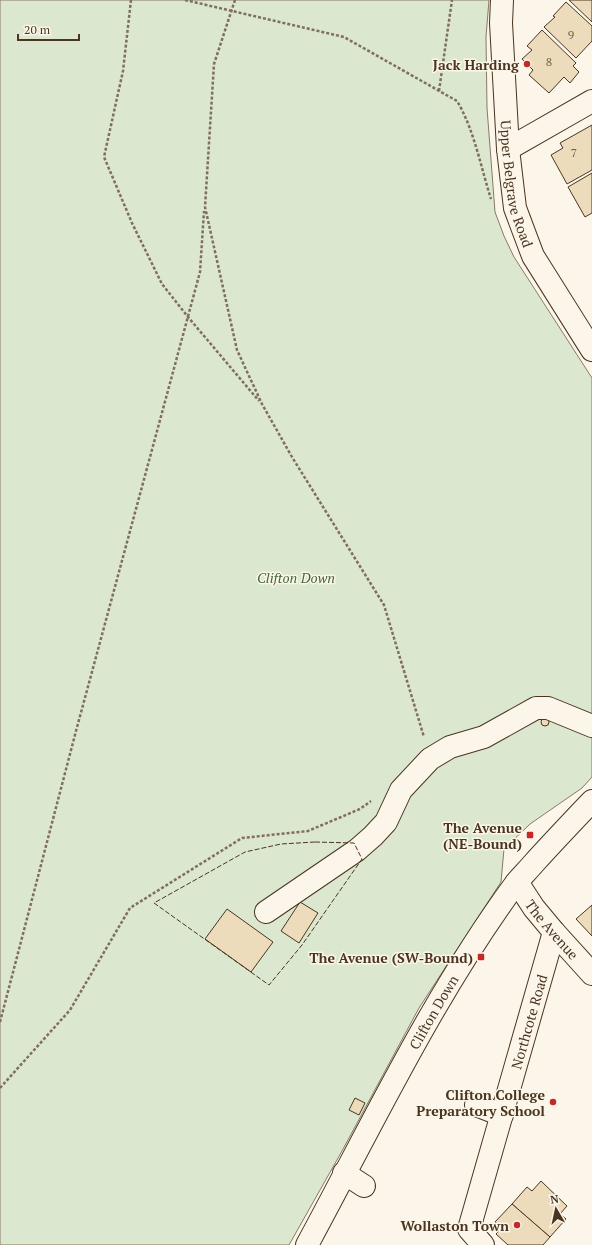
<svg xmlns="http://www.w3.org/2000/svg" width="592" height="1245" viewBox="0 0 592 1245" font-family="'PT Serif',serif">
<rect width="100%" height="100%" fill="#fbf6e9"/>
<polygon fill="#dce7d0" stroke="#887966" points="0,0 489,0 486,37 487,108 495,212 504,236 514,257 592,378 592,777 582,788 530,824 504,849 501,882 419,1008 342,1151 289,1245 0,1245"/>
<g fill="#ecdcbc" stroke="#4a3520">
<polygon points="569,0 592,0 592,22"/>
<polygon points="566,2 592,26 592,41 576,58 544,27 555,17 553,16"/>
<polygon points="542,30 576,63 573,66 579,72 570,83 564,77 549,93 529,75 533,70 522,59 532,50 527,46"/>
<polygon points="592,125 592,170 567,184 551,155 563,148 560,143"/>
<polygon points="592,173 592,213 585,217 568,187"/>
<circle cx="545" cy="722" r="4"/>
<polygon points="300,902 318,913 299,943 281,931"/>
<polygon points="592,905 592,936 576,919"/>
<polygon points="227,909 273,942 251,972 205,939"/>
<polygon points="355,1098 365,1103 359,1115 349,1110"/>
<polygon points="541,1181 567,1206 560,1214 566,1219 550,1237 512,1204 527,1187 532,1191"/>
<polygon points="512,1204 550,1237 543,1245 508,1245 496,1234 502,1228 495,1222"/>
</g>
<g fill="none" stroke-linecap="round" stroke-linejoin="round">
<defs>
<g id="minor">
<polyline points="508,149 592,101"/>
<path id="s1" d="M517,882L534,908L554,932L592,974"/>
<polyline points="266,912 357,850 373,836 386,822 401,790 430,759 450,747 484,737 536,708 548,708 592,726"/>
<polyline points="476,1105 502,1115"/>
<polyline points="344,1173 364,1186"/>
<path id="s2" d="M483,1245L469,1229L554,932"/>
</g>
<g id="major">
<path id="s3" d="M502,0L501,23L508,149L515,208L533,256L592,350"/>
<path id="s4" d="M307,1245C373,1123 433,996 516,883C522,876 528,870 534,863C553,842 573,821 592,801"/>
</g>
</defs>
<use href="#minor" stroke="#4a3520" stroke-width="24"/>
<use href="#major" stroke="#4a3520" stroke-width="24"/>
<g stroke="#7f6f5c" stroke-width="2.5" stroke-dasharray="3 2" stroke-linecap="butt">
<polyline points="131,0 123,71 104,157 132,223 162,284 188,317 259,401"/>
<path d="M185,0L344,37L457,101C474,129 481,168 491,199"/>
<polyline points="235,0 214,64 205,207 237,350 262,404 292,457 384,605 424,737"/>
<polyline points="439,91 452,0"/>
<polyline points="0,1022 76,731 200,272 204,211"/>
<polyline points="0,1088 70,1010 130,908 242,838 308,831 360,809 371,801"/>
</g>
<use href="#minor" stroke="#fbf6e9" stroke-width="22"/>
<use href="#major" stroke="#fbf6e9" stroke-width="22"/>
<polygon stroke="#4a3520" stroke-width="1" stroke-dasharray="5 2" stroke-linecap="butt" points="315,842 354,843 362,859 302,945 269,985 154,903 245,852 281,844"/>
</g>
<g fill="#c62828" stroke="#fbf6e9" stroke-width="1.5">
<circle cx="527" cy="64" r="4"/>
<rect x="526" y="831" width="8" height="8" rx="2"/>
<rect x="477" y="953" width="8" height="8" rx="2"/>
<circle cx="553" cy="1102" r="4"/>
<circle cx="517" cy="1225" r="4"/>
</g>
<g text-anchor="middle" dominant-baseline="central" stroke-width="3" stroke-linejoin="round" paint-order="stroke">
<g font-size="12" fill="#725f47">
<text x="571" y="34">9</text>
<text x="549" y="61">8</text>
<text x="574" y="152">7</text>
</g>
<g font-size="14" font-weight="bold" fill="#4a3520" stroke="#fbf6e9" text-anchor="end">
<text x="519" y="64">Jack Harding</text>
<text x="522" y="827">The Avenue<tspan x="522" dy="16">(NE-Bound)</tspan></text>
<text x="473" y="957">The Avenue (SW-Bound)</text>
<text x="545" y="1094">Clifton College<tspan x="545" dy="16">Preparatory School</tspan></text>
<text x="509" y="1225">Wollaston Town</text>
</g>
<g font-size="14" fill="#4a3520" stroke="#fbf6e9">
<text stroke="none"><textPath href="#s3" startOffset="185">Upper Belgrave Road</textPath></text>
<text stroke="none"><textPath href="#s1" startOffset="59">The Avenue</textPath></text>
<text stroke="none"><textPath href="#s4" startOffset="265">Clifton Down</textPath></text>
<text stroke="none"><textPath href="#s2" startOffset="237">Northcote Road</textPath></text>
</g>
<g font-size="14" font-style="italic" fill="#436837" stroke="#fbf6e9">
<text x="296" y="577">Clifton Down</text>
</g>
</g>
<g transform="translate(556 1209) rotate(351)" stroke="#fbf6e9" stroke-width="3" paint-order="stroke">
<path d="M0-3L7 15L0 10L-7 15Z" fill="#4a3520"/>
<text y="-6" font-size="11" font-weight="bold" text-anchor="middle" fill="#4a3520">N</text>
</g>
<path d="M18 34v6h61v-6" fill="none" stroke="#4a3520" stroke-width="2"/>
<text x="24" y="34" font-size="12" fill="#4a3520" stroke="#fbf6e9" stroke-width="3" paint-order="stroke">20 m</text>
</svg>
